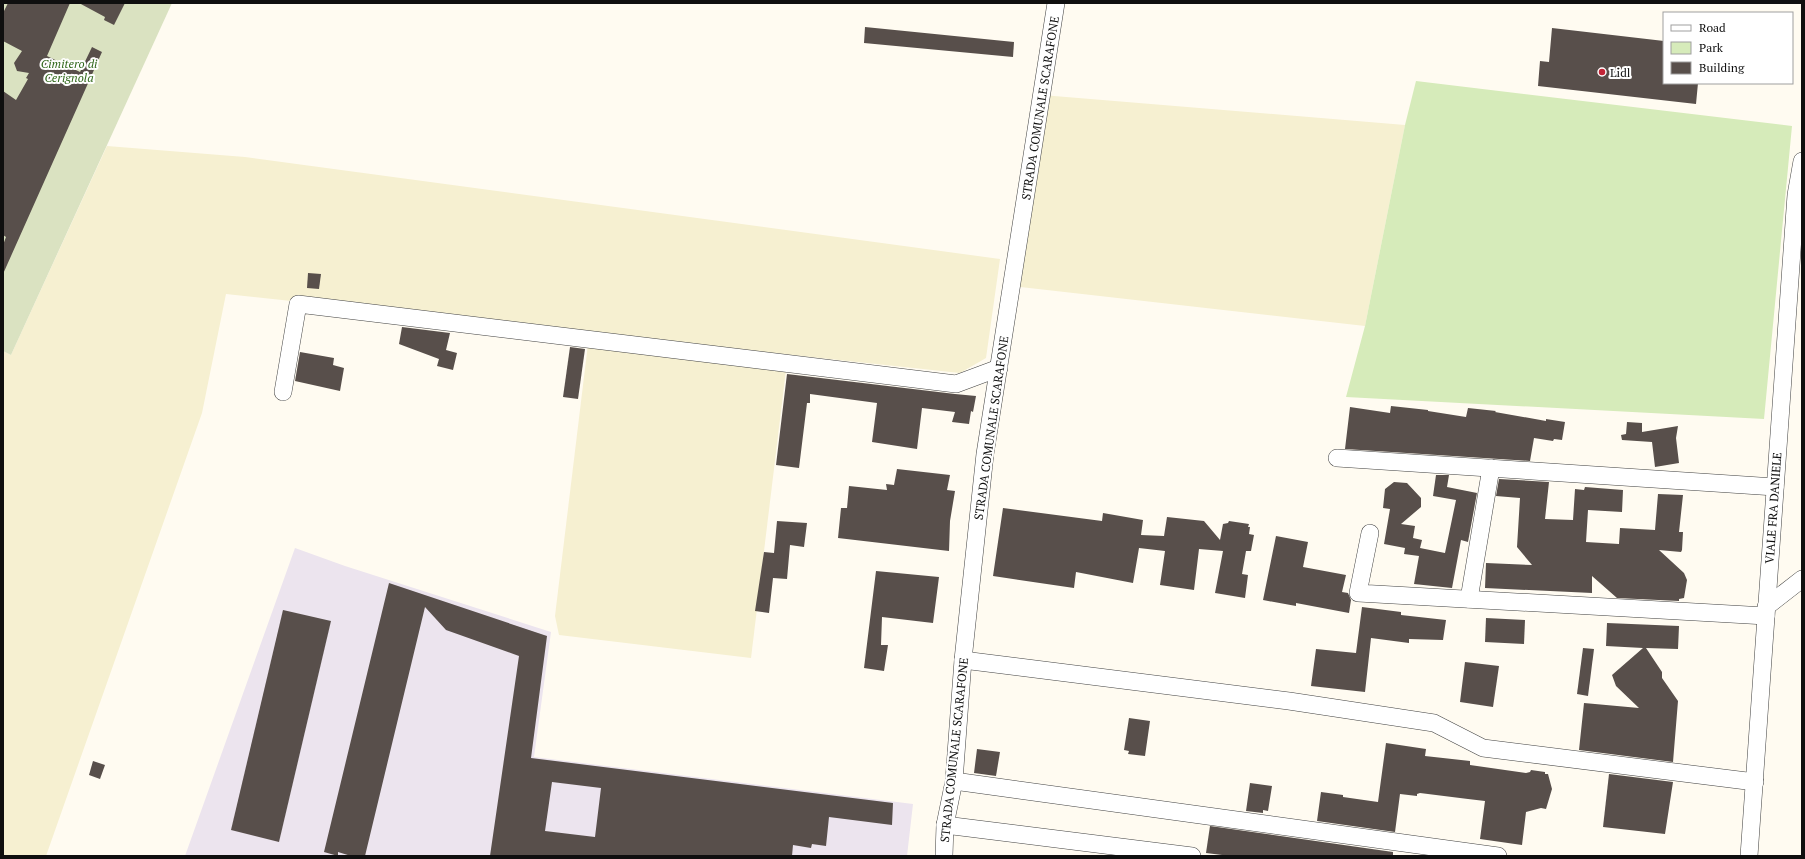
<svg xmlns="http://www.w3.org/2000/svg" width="1805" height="859" viewBox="0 0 1805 859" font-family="'PT Serif',serif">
<rect width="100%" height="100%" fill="#fffbf1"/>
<polygon fill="#ece4ee" points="295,548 345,566 551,632 534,757 913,804 907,856 185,856"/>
<g fill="#f6f0d1">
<polygon points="1042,95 1405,125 1365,326 1012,286"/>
<polygon points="107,146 245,157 1000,259 986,358 960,373 226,294 202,413 46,856 3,856 3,351 11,355"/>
<polygon points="588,344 786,370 751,658 559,635 555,616"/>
</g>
<polygon fill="#d6ebba" points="1416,81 1792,126 1764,419 1346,397 1365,326 1405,125"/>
<polygon fill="#dae2c1" points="3,3 172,3 11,355 3,351"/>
<g fill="#584f4b" fill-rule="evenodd">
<polygon points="8,3 70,3 47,56 80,72 92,47 102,52 3,274 3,245 6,237 3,235 3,91 16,100 28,79 26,78 29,73 17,71 14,63 22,51 3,41 3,13"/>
<polygon points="79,3 125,3 114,25 104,20 105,17"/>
<polygon points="865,27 1014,42 1013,57 864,43"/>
<polygon points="1552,28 1664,41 1664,83 1698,83 1696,104 1538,86 1540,61 1549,62"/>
<polygon points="308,273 321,274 319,289 307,288"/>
<polygon points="402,327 450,333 446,350 457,353 453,370 437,366 439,359 399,344"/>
<polygon points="570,347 585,349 578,399 563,397"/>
<polygon points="300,352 334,358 333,365 344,368 340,391 295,381"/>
<polygon points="787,374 955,394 976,396 973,412 971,411 969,424 952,422 955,412 922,408 917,449 872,442 877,403 810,394 810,403 807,403 799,468 776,465"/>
<polygon points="1391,406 1428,410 1428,411 1466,417 1468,408 1496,411 1495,412 1546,421 1546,419 1565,422 1562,440 1554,439 1553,441 1534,438 1530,461 1345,449 1350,407 1390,413"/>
<polygon points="1627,422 1642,423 1642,432 1678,426 1676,438 1679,463 1655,467 1652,442 1622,440 1621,435 1626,434"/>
<polygon points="897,469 950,475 947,490 955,491 950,521 949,551 838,538 841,508 847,508 849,486 887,490 886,484 894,485"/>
<polygon points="1436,475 1449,475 1447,487 1477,493 1468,542 1461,540 1452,588 1414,584 1419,556 1404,554 1405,548 1384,544 1390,509 1383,508 1385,489 1394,482 1407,483 1421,498 1421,507 1401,524 1415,526 1413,538 1422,540 1420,548 1445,553 1456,500 1433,496"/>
<polygon points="1499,479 1549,482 1545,519 1573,520 1575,489 1584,490 1585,487 1623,490 1622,512 1588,510 1586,542 1619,544 1620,528 1655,530 1658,494 1683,495 1679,532 1683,532 1682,550 1681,552 1659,550 1684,573 1687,580 1684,598 1679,599 1679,601 1617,598 1592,576 1592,593 1485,588 1486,563 1532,565 1517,547 1520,498 1496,496"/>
<polygon points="1003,508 1102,521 1103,513 1143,520 1141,535 1164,536 1167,517 1204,521 1220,540 1223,524 1228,523 1229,521 1249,524 1248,527 1250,527 1249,534 1254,535 1251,551 1246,551 1242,574 1248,575 1245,598 1215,593 1223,551 1199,549 1194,590 1160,585 1165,551 1139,548 1133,583 1076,572 1074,588 993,576"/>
<polygon points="777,521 807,523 804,547 790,545 787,579 773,578 769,613 755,611 764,552 774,553"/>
<polygon points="1276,536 1308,542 1303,567 1346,575 1342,592 1348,593 1351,600 1349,613 1296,603 1296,606 1263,600"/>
<polygon points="876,571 939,577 933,623 882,617 881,645 888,645 884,671 864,668"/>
<path d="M389,583L547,636L531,758L893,803L892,825L829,817L826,846L812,844L811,848L793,845L792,856H490L519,656L446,630L425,607L365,856H351L338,852V856L324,852ZM552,782L601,788L595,837L545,831Z"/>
<polygon points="1362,607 1401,612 1401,615 1446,620 1443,640 1409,639 1409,643 1371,638 1365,692 1311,686 1316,649 1356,653"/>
<polygon points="283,610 331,621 279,842 231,830"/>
<polygon points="1486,618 1525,620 1524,644 1485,642"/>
<polygon points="1607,623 1679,626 1678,649 1646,648 1662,672 1662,678 1678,701 1673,762 1579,750 1584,703 1639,708 1616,686 1612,675 1643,648 1606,646"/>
<polygon points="1583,648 1594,649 1588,696 1577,694"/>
<polygon points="1465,662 1499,666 1493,707 1460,702"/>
<polygon points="1129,718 1150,721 1145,756 1128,754 1129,751 1124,750"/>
<polygon points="1386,743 1426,749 1425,756 1470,761 1470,765 1526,773 1530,772 1531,770 1545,772 1545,774 1548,774 1552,789 1546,809 1541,808 1526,812 1522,845 1480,839 1485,801 1468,799 1420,793 1417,794 1417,796 1400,794 1395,832 1317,821 1321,792 1343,795 1343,797 1378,802"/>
<polygon points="977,749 1000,752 996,776 974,773"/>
<polygon points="93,761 105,765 100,779 89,775"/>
<polygon points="1609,774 1673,782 1665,834 1603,827"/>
<polygon points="1250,783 1272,786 1268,811 1263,810 1263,813 1246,811"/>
<polygon points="1210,826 1393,852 1393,856 1230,856 1206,853"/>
</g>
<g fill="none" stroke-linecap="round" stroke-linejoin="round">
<defs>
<g id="minor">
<polyline points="283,392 298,304 956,384 999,368"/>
<polyline points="1337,458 1775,487"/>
<polyline points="1370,533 1358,593 1766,616"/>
<polyline points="1469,599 1491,468"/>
<polyline points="1766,607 1802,579"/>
<polyline points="963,660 1289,701 1434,723 1483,748 1755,782"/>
<polyline points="954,781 1498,856"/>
<polyline points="945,825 1192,856"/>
<polyline points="944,856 945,825 954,781 963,660 985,454 1056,3"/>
<polyline points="1749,856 1796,195 1802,161"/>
</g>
</defs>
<use href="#minor" stroke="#424242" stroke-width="18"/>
<use href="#minor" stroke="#fff" stroke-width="17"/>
</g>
<circle fill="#c22436" stroke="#fff" stroke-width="1.5" cx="1602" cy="72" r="4"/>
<g text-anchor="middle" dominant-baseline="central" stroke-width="4" stroke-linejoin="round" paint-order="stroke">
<g font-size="12" font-style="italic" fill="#32691d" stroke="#fff">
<text x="69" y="63">Cimitero di<tspan x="69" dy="14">Cerignola</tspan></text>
</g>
<g font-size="12" fill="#0f0f0f" stroke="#fff" text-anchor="start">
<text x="1610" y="72">Lidl</text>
</g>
<g font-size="12" fill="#0f0f0f" stroke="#fff">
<text transform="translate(1040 108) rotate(-81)">STRADA COMUNALE SCARAFONE</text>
<text transform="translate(991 428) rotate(-82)">STRADA COMUNALE SCARAFONE</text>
<text transform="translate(1773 508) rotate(-86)">VIALE FRA DANIELE</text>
<text transform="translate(954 750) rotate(-84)">STRADA COMUNALE SCARAFONE</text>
</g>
</g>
<rect width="1805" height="859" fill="none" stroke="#0f0f0f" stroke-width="8"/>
<rect x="1663" y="12" width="130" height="72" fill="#ffffff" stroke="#9f9f9f"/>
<rect x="1671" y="25" width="20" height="6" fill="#ffffff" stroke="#9f9f9f"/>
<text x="1699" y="32" font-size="12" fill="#0f0f0f">Road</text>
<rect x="1671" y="42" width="20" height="12" fill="#d6ebba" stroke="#9f9f9f"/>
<text x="1699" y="52" font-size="12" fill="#0f0f0f">Park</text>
<rect x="1671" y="62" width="20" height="12" fill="#584f4b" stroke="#9f9f9f"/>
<text x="1699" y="72" font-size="12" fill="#0f0f0f">Building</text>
</svg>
